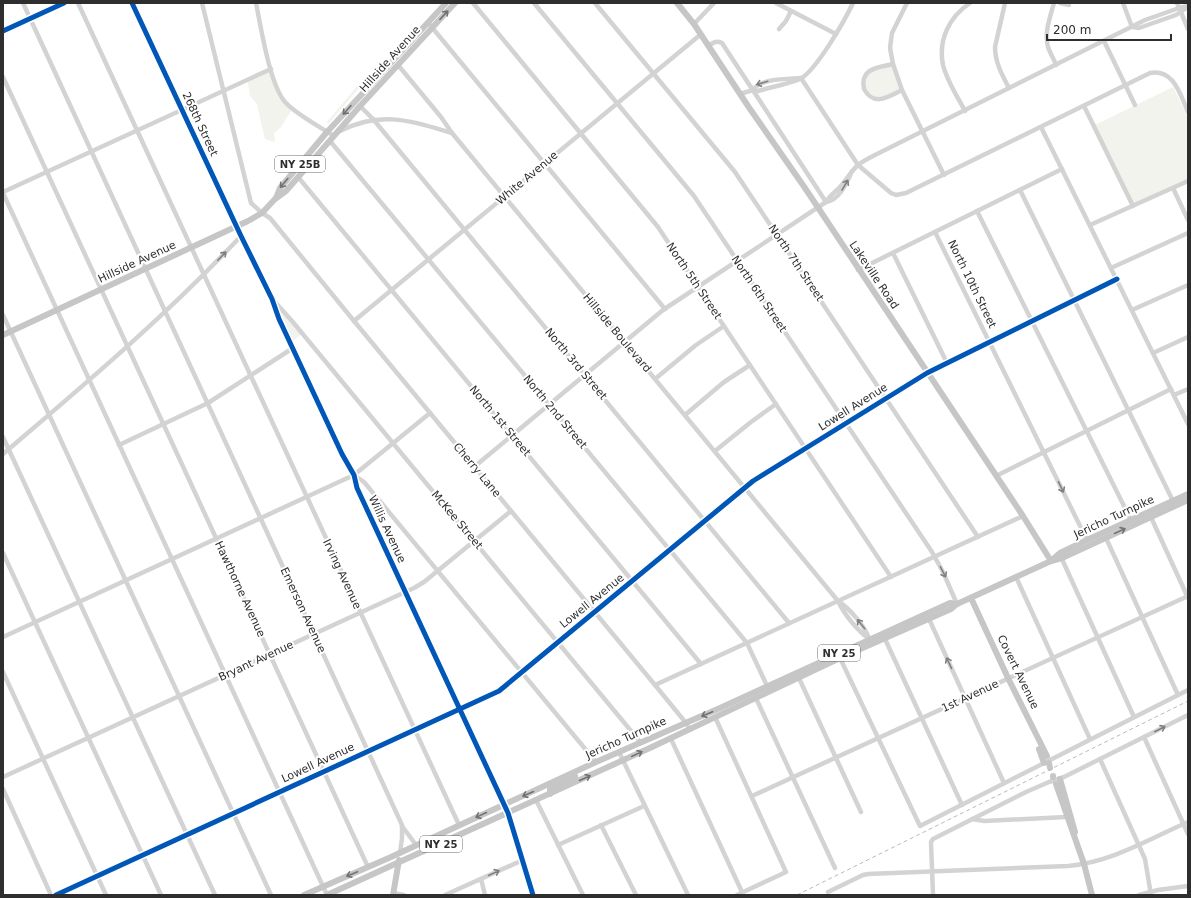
<svg xmlns="http://www.w3.org/2000/svg" width="1191" height="898" viewBox="0 0 1191 898" font-family="'DejaVu Sans',sans-serif">
<rect width="100%" height="100%" fill="#fff"/>
<g fill="#f1f3ec">
<path d="M892,66L901,89L886,96L876,98L865,89C867,67 873,70 892,66Z"/>
<polygon points="270,72 277,94 291,111 281,127 274,133 275,142 265,139 258,109 257,104 250,96 248,82"/>
<polygon points="358,85 359,88 329,123 326,123"/>
<polygon points="1173,87 1188,118 1188,179 1134,204 1095,125"/>
<polygon points="278,309 302,334 291,342"/>
</g>
<g fill="none" stroke-linecap="round" stroke-linejoin="round">
<g stroke="#d3d3d3" stroke-width="4.5">
<polyline points="23,3 402,825 402,838 400,853"/>
<polyline points="78,3 459,825"/>
<polyline points="132,3 241,236 272,299 279,319 342,454 354,475 357,488 508,813 533,895"/>
<polyline points="202,3 251,203 262,213 270,218 354,321 655,685 686,723 690,730"/>
<path d="M256,3C261,27 270,87 286,103C296,114 320,127 334,136"/>
<polyline points="473,3 658,227 891,577"/>
<polyline points="534,3 694,196 932,552 943,572 957,604"/>
<polyline points="595,3 735,172 978,537"/>
<polyline points="776,3 836,34"/>
<polyline points="907,3 892,33 890,48 893,64 902,90 944,175"/>
<path d="M1005,3L995,47C995,62 1002,75 1009,88"/>
<path d="M1054,3C1050,17 1044,33 1048,47C1050,53 1054,59 1056,65"/>
<polyline points="1060,3 1069,5"/>
<polyline points="1123,3 1132,27"/>
<polyline points="1177,3 1188,29"/>
<polyline points="694,24 714,3"/>
<polyline points="430,25 665,309"/>
<polyline points="1133,27 1139,28 1176,15 1188,7"/>
<polyline points="779,29 786,21 791,11"/>
<polyline points="3,31 64,3"/>
<polyline points="1104,41 1135,105"/>
<path d="M893,64C877,68 860,68 864,89C874,107 888,97 902,90"/>
<path d="M398,65L441,117L452,133L838,601C849,608 866,627 869,639C857,630 844,614 838,601"/>
<polyline points="3,77 368,867"/>
<path d="M801,78L858,165L891,193L896,195L906,193L1150,73C1174,69 1180,94 1188,112"/>
<path d="M801,78C787,79 761,78 753,90L758,91C771,87 789,84 800,79C816,71 845,20 853,3"/>
<polyline points="740,94 753,90"/>
<polyline points="360,106 373,119 789,623"/>
<polyline points="1084,106 1133,206"/>
<path d="M965,111C957,96 947,81 943,65C938,40 949,17 970,3"/>
<polyline points="1041,127 1188,424"/>
<path d="M340,131C381,110 411,121 452,133"/>
<polyline points="330,141 747,643 768,688"/>
<path d="M852,171C847,182 840,200 826,202C829,196 835,192 839,188C846,181 851,171 858,165C863,161 869,158 875,155L1145,20L1179,8L1188,6"/>
<polyline points="298,177 701,664"/>
<polyline points="1173,188 1188,220"/>
<polyline points="1020,190 1173,501"/>
<polyline points="3,192 271,69"/>
<polyline points="3,193 327,895"/>
<polyline points="977,211 1131,520"/>
<polyline points="1090,225 1188,181"/>
<polyline points="935,232 1087,540"/>
<polyline points="893,253 947,363"/>
<polyline points="1111,268 1188,233"/>
<polyline points="858,270 1062,169"/>
<polyline points="274,301 292,321 641,743"/>
<polyline points="1132,310 1188,285"/>
<polyline points="3,315 271,895"/>
<polyline points="354,321 700,35"/>
<polyline points="1153,353 1188,337"/>
<polyline points="655,379 696,345 724,326"/>
<polyline points="1174,395 1188,389"/>
<polyline points="685,415 724,382 750,365"/>
<polyline points="3,437 215,895"/>
<polyline points="119,445 208,403 293,348"/>
<polyline points="715,451 751,422 776,404"/>
<path d="M3,454C85,384 167,315 241,236"/>
<path d="M474,467L663,310L826,202L722,43C716,40 713,43 708,46"/>
<polyline points="354,475 364,482 596,762"/>
<polyline points="996,476 1171,389"/>
<polyline points="1150,515 1188,598"/>
<polyline points="1106,538 1178,695"/>
<polyline points="3,553 161,895"/>
<polyline points="1061,557 1134,717"/>
<polyline points="1016,577 1090,739"/>
<polyline points="929,619 1004,783"/>
<polyline points="3,637 354,475 430,413"/>
<polyline points="885,639 962,805"/>
<polyline points="840,658 920,826 1188,690"/>
<polyline points="3,672 106,895"/>
<polyline points="798,676 861,812"/>
<polyline points="655,685 1023,516"/>
<polyline points="755,696 835,868"/>
<polyline points="715,717 786,872 737,895"/>
<polyline points="1144,737 1188,834"/>
<polyline points="671,739 742,892"/>
<polyline points="619,752 688,895"/>
<polyline points="1100,759 1145,859 1151,895"/>
<polyline points="3,777 414,588 424,582 511,511"/>
<polyline points="3,789 51,895"/>
<polyline points="752,796 1188,596"/>
<polyline points="536,800 583,895"/>
<polyline points="972,819 984,821 1066,817"/>
<polyline points="601,825 636,895"/>
<polyline points="402,826 416,845"/>
<polyline points="558,845 644,806"/>
<polyline points="481,879 485,895"/>
<path d="M828,892L863,875L868,874L1068,866C1112,862 1149,839 1188,822"/>
<polyline points="393,893 404,895"/>
<polyline points="56,895 499,691 753,481 927,373 1117,279"/>
<polyline points="445,895 523,860"/>
<polyline points="933,895 931,842 933,839 1026,792 1049,782 1064,777 1188,715"/>
<polyline points="1139,895 1158,890 1188,886"/>
</g>
<g stroke="#c6c6c6" stroke-width="6">
<polyline points="677,3 694,24 748,106 805,188 1023,516 1051,561"/>
<polyline points="276,198 280,188 327,132 446,3"/>
<polyline points="3,335 248,221 262,213 275,199 286,191 360,106 455,3"/>
<polyline points="1053,559 1060,553 1087,540 1188,494"/>
<polyline points="971,598 1008,678 1047,756"/>
<polyline points="1039,749 1044,763"/>
<polyline points="1049,763 1050,768"/>
<polyline points="1053,776 1053,777"/>
<polyline points="1060,779 1075,832"/>
<polyline points="1056,784 1084,864 1092,895"/>
<polyline points="550,794 550,789 575,776"/>
<polyline points="304,895 391,857 596,762 720,708 950,603 957,604"/>
<polyline points="327,895 652,747 840,658 951,609 957,604 1051,561 1062,558 1188,500"/>
<polyline points="393,895 399,860"/>
</g>
<polyline stroke="#bababa" stroke-width="1" stroke-dasharray="4 3" stroke-linecap="butt" points="797,895 1188,701"/>
<defs>
<g id="cycleway">
<polyline points="132,3 241,236 272,299 279,319 342,454 354,475 357,488 508,813 533,895"/>
<polyline points="3,31 64,3"/>
<polyline points="56,895 499,691 753,481 927,373 1117,279"/>
</g>
</defs>
<use href="#cycleway" stroke="#fff" stroke-width="8"/>
<use href="#cycleway" stroke="#0057b8" stroke-width="5"/>
</g>
<defs><path id="oneway-shaft" d="M-6 0H5M1.5-3L5.5 0L1.5 3" fill="none" stroke-width="1.6" stroke-linecap="round" stroke-linejoin="round"/></defs>
<g stroke="#727272">
<use href="#oneway-shaft" transform="translate(444 15) rotate(-47)"/>
<use href="#oneway-shaft" transform="translate(347 110) rotate(132)"/>
<use href="#oneway-shaft" transform="translate(284 183) rotate(130)"/>
<use href="#oneway-shaft" transform="translate(1120 531) rotate(-25)"/>
<use href="#oneway-shaft" transform="translate(707 714) rotate(157)"/>
<use href="#oneway-shaft" transform="translate(637 754) rotate(-25)"/>
<use href="#oneway-shaft" transform="translate(585 778) rotate(-24)"/>
<use href="#oneway-shaft" transform="translate(528 794) rotate(156)"/>
<use href="#oneway-shaft" transform="translate(481 815) rotate(155)"/>
<use href="#oneway-shaft" transform="translate(352 874) rotate(157)"/>
</g>
<g stroke="#808080">
<use href="#oneway-shaft" transform="translate(762 83) rotate(163)"/>
<use href="#oneway-shaft" transform="translate(845 185) rotate(-59)"/>
<use href="#oneway-shaft" transform="translate(222 256) rotate(-46)"/>
<use href="#oneway-shaft" transform="translate(1061 487) rotate(64)"/>
<use href="#oneway-shaft" transform="translate(943 572) rotate(63)"/>
<use href="#oneway-shaft" transform="translate(861 624) rotate(-129)"/>
<use href="#oneway-shaft" transform="translate(949 663) rotate(-115)"/>
<use href="#oneway-shaft" transform="translate(1160 729) rotate(-27)"/>
<use href="#oneway-shaft" transform="translate(494 873) rotate(-25)"/>
</g>
<g text-anchor="middle" dominant-baseline="central" stroke-width="4" stroke-linejoin="round" paint-order="stroke">
<g fill="#fff" stroke="#6d6d6d" stroke-width="1">
<rect x="275" y="156" width="50" height="16" rx="3"/>
<rect x="818" y="645" width="42" height="16" rx="3"/>
<rect x="420" y="836" width="42" height="16" rx="3"/>
</g>
<g font-size="10" font-weight="bold" fill="#2e2e2e">
<text x="300" y="164">NY 25B</text>
<text x="839" y="653">NY 25</text>
<text x="441" y="844">NY 25</text>
</g>
<g font-size="11" fill="#2e2e2e" stroke="#fff">
<text transform="translate(390 59) rotate(-48)">Hillside Avenue</text>
<text transform="translate(200 124) rotate(65)">268th Street</text>
<text transform="translate(527 178) rotate(-40)">White Avenue</text>
<text transform="translate(137 262) rotate(-25)">Hillside Avenue</text>
<text transform="translate(796 263) rotate(56)">North 7th Street</text>
<text transform="translate(874 275) rotate(56)">Lakeville Road</text>
<text transform="translate(694 281) rotate(56)">North 5th Street</text>
<text transform="translate(972 284) rotate(64)">North 10th Street</text>
<text transform="translate(759 294) rotate(56)">North 6th Street</text>
<text transform="translate(617 333) rotate(50)">Hillside Boulevard</text>
<text transform="translate(576 364) rotate(50)">North 3rd Street</text>
<text transform="translate(853 407) rotate(-32)">Lowell Avenue</text>
<text transform="translate(555 412) rotate(50)">North 2nd Street</text>
<text transform="translate(500 421) rotate(50)">North 1st Street</text>
<text transform="translate(477 470) rotate(50)">Cherry Lane</text>
<text transform="translate(1114 517) rotate(-25)">Jericho Turnpike</text>
<text transform="translate(457 520) rotate(50)">McKee Street</text>
<text transform="translate(387 529) rotate(65)">Willis Avenue</text>
<text transform="translate(342 574) rotate(65)">Irving Avenue</text>
<text transform="translate(240 589) rotate(65)">Hawthorne Avenue</text>
<text transform="translate(592 601) rotate(-39)">Lowell Avenue</text>
<text transform="translate(303 610) rotate(65)">Emerson Avenue</text>
<text transform="translate(256 661) rotate(-25)">Bryant Avenue</text>
<text transform="translate(1018 672) rotate(64)">Covert Avenue</text>
<text transform="translate(970 696) rotate(-25)">1st Avenue</text>
<text transform="translate(626 738) rotate(-24)">Jericho Turnpike</text>
<text transform="translate(318 763) rotate(-25)">Lowell Avenue</text>
</g>
</g>
<rect width="1191" height="898" fill="none" stroke="#2e2e2e" stroke-width="8"/>
<path d="M1047 34v6h124v-6" fill="none" stroke="#2e2e2e" stroke-width="2"/>
<text x="1053" y="34" font-size="12" fill="#2e2e2e" stroke="#ffffff" stroke-width="3" paint-order="stroke">200 m</text>
</svg>
